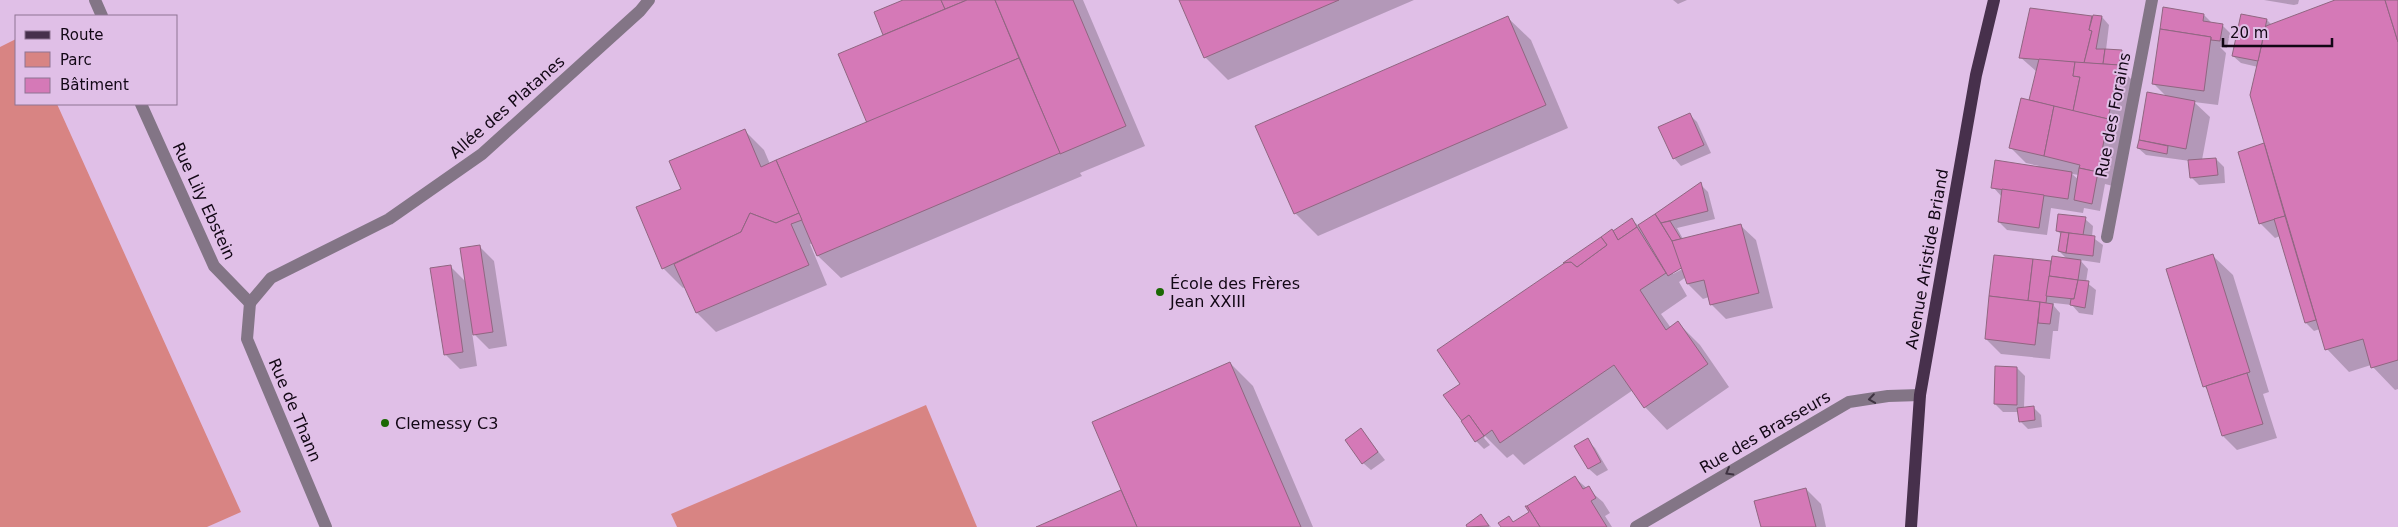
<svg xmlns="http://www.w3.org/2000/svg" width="2398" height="527" viewBox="0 0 2398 527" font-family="'DejaVu Sans',sans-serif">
<rect width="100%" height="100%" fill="#e0bfe7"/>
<g fill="#d88483">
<polygon points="16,39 16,104 57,104 241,512 207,527 0,527 0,47"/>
<polygon points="926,405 977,527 677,527 671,514"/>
</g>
<g fill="#0003" fill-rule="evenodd">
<path d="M906,0H1083L1145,146L1080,173L1082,176L841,278L818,256L813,243L810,244L827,285L716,332L697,313L685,287L683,288L663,268L682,189L745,131L764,150L770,164L869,123L884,34ZM941,4H944L947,12L945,13Z"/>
<polygon points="1180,0 1414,0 1228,80 1205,57"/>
<polygon points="1673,0 1687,0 1678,4"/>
<polygon points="2264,0 2299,0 2298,4 2294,5"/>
<polygon points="2338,0 2398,0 2398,389 2395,390 2371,365 2349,372 2327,349 2320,329 2314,331 2306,323 2280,236 2275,238 2260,223 2240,153 2266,144 2258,67 2241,63 2233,56 2267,20 2272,25"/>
<polygon points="2204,15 2212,23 2222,25 2230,33 2227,48 2220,47 2226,53 2218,105 2194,102 2210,117 2202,160 2216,159 2224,167 2225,183 2199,185 2191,177 2190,161 2146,155 2138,148 2148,94 2167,97 2153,83"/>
<path d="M2092,17H2102L2109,25L2106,50L2121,51L2129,59L2126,74L2133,81L2113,186L2105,184L2100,211L2084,208L2083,213L2051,208L2047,235L2007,230L1999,222L2002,197L1993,187L2039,166L2026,163L2011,148L2030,102L2037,72L2020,57ZM2072,174L2079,175V180Z"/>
<polygon points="1508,18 1531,40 1568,128 1318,236 1295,213"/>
<polygon points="1689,114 1697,122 1711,153 1681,166 1674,158"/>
<path d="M1700,184L1708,192L1715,219L1677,228L1683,239L1741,226L1756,240L1773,308L1726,319L1711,304L1709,297L1703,299L1688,284L1686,277L1679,282L1687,296L1661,314L1671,328L1678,323L1700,345L1729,387L1667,430L1645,407L1633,390L1524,465L1513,454L1507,458L1485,436L1484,438L1490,445L1484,449L1476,441L1461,384L1613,233L1632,220L1639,226ZM1686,264L1688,266L1673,274V271Z"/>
<polygon points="2085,219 2093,226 2092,237 2103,245 2100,263 2080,260 2088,269 2086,282 2096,290 2093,315 2079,313 2072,305 2054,303 2054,306 2060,313 2058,331 2053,331 2050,359 2001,354 1986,339 1995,256 2052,263 2068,260 2059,251 2062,235 2057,231"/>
<polygon points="479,246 494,261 507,346 489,349 472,332 477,366 460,369 445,354 450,266 467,283"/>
<polygon points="2213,256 2233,275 2269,392 2263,394 2277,438 2237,450 2223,436 2209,391 2204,386"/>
<polygon points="1230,363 1253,386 1313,527 1039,527 1121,491 1125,495"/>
<polygon points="2017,368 2025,376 2024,408 2033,407 2041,415 2042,427 2028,429 2020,421 2019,412 2003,412 1995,404"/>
<polygon points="1361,430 1385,460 1371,470 1363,463"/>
<polygon points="1587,440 1595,448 1608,470 1597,476 1589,469 1576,447"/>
<polygon points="1575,478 1603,502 1610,513 1605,516 1612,527 1503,527 1509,518 1514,523 1531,513"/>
<polygon points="1806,489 1821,504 1826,527 1762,527"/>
<polygon points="1481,516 1491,527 1468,527 1467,526"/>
</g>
<g fill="#d579b7" stroke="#906681">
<polygon points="903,0 941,0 945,9 883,35 874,12"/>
<polygon points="941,0 967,0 945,9"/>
<polygon points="967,0 995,0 1019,58 867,123 838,54"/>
<polygon points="995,0 1073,0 1126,126 1060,154"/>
<polygon points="1179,0 1339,0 1204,58"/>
<polygon points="2335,0 2385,0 2398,42 2398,360 2371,368 2363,339 2325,350 2250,95 2266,26"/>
<polygon points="2385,0 2398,0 2398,42"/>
<polygon points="2163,7 2204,14 2203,21 2223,24 2220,41 2211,40 2211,37 2160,29"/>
<polygon points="2030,8 2092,16 2089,30 2092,31 2084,63 2019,58"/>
<polygon points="2241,14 2267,19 2258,61 2232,56"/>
<polygon points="2093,15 2102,16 2096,49 2105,49 2103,64 2084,63 2092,31 2089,30"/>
<polygon points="1508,16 1546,105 1294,214 1255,126"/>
<polygon points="2160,29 2211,37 2204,91 2152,84"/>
<polygon points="2105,49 2122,50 2119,65 2103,64"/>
<polygon points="1019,58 1060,153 817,256 776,160"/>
<polygon points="2039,59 2075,62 2073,76 2080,77 2073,111 2029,100"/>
<polygon points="2075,62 2119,65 2108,119 2073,111 2080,77 2073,76"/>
<polygon points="2147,92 2195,101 2186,149 2139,140"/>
<polygon points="2021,98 2054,106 2044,156 2009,148"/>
<polygon points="2054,106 2108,119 2098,172 2079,168 2080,165 2044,156"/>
<polygon points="1690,113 1704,145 1673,159 1658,127"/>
<polygon points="745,129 761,167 776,160 799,213 776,223 750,213 741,232 662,269 636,207 681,189 669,161"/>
<polygon points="2139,140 2168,146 2167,154 2137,148"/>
<polygon points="2264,143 2285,216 2259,224 2238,152"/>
<polygon points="2216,158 2218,175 2190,178 2188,160"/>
<polygon points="1995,160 2072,172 2068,199 1991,188"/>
<polygon points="2079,168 2098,172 2092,204 2074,200"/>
<polygon points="1701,182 1708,211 1661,223 1655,214"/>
<polygon points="2002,189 2044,195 2039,228 1998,222"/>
<polygon points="750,213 776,223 799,213 802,220 791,224 809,265 696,313 674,264 741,232"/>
<polygon points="1655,214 1672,241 1683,267 1668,276 1638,225"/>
<polygon points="2058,214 2086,217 2083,235 2056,231"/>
<polygon points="2285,216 2316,320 2305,323 2274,219"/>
<polygon points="1632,218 1637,227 1618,240 1613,231"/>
<polygon points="1670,221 1681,239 1672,241 1661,223"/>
<polygon points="1741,224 1759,293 1710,305 1704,280 1687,284 1672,241"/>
<polygon points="1637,227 1666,273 1640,290 1666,330 1678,321 1708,364 1644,408 1614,365 1500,443 1492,430 1484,436 1469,415 1462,421 1443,395 1460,384 1437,350 1566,262 1571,262 1577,267 1607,245 1601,237 1612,229 1618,240"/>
<polygon points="2061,232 2069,233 2066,253 2058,251"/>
<polygon points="2069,233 2095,236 2093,256 2066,253"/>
<polygon points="1601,237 1607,245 1577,267 1571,262 1563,263"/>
<polygon points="480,245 493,332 473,335 460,248"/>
<polygon points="2213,254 2250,372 2203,387 2166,269"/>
<polygon points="1994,255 2033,259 2028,301 1989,296"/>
<polygon points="2052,256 2081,260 2078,280 2049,276"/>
<polygon points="2033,259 2051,261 2046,303 2028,301"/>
<polygon points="451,265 463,352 444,355 430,268"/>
<polygon points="2049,276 2078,280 2074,299 2046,296"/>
<polygon points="2078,280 2089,281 2085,308 2070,305 2071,299 2074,299"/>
<polygon points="1989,296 2040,302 2035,345 1985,339"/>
<polygon points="2040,302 2053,304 2050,324 2038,323"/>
<polygon points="1230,362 1301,527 1137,527 1092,422"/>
<polygon points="1995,366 2017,367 2017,405 1994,404"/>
<polygon points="2247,373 2263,424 2222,436 2206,386"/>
<polygon points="2034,406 2035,420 2019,422 2017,408"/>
<polygon points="1469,415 1484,436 1475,442 1461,421"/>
<polygon points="1361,428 1378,452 1362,464 1345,440"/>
<polygon points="1588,438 1601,462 1588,469 1574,446"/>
<polygon points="1575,476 1583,489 1589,486 1596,498 1591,501 1607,527 1540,527 1527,506"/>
<polygon points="1806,488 1816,527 1761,527 1754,501"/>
<polygon points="1121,490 1137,527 1036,527"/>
<polygon points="1525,506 1527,506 1540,527 1501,527 1498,523 1509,516 1513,522 1529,512"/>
<polygon points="1481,514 1489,526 1467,527 1466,525"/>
</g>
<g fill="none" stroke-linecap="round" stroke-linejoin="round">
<g stroke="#837586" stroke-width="12">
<polyline points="95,0 102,16"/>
<polyline points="141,104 214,266 250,303"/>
<polyline points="2107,237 2152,0"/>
<polyline points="250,303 271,278 389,219 482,154 640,11 649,0"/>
<polyline points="250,303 247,339 326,527"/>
<polyline points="1636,527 1849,402 1888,396 1920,395"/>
</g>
<polyline stroke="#47304c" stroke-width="12" points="1911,527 1920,395 1976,75 1994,0"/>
</g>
<defs><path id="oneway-chevron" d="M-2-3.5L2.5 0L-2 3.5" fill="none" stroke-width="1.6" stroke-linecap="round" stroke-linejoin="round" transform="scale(1.25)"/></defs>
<g stroke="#3f3342">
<use href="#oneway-chevron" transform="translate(1872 399) rotate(172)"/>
<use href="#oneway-chevron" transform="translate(1729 472) rotate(150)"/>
</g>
<g fill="#1b6804" stroke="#e0bfe7" stroke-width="2">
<circle cx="1160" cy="292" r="5"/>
<circle cx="385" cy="423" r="5"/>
</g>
<g text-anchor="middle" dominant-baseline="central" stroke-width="4" stroke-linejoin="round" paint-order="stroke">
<g font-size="16" fill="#120715" stroke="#e0bfe7">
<text transform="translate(507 107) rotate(-41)">Allée des Platanes</text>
<text transform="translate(2113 115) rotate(-79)">Rue des Forains</text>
<text transform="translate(204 201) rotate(65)">Rue Lily Ebstein</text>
<text transform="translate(1927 259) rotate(-80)">Avenue Aristide Briand</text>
<text transform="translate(295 410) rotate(67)">Rue de Thann</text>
<text transform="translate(1765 432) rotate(-30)">Rue des Brasseurs</text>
</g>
<g font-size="16" fill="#120715" stroke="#e0bfe7" text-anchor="start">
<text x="1170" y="283">École des Frères<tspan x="1170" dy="18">Jean XXIII</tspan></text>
<text x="395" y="423">Clemessy C3</text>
</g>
</g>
<rect x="15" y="15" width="162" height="90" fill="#e0bfe7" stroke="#8e7593"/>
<rect x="25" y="31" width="25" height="8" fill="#47304c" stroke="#8e7593"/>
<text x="60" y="40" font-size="15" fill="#120715">Route</text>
<rect x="25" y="52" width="25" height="15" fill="#d88483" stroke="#8e7593"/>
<text x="60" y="65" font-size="15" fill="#120715">Parc</text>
<rect x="25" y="78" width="25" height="15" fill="#d579b7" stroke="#8e7593"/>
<text x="60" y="90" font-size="15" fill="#120715">Bâtiment</text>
<path d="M2223 38v8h109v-8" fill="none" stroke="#120715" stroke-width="2.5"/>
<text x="2230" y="38" font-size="15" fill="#120715" stroke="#e0bfe7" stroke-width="4" paint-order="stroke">20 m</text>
</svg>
